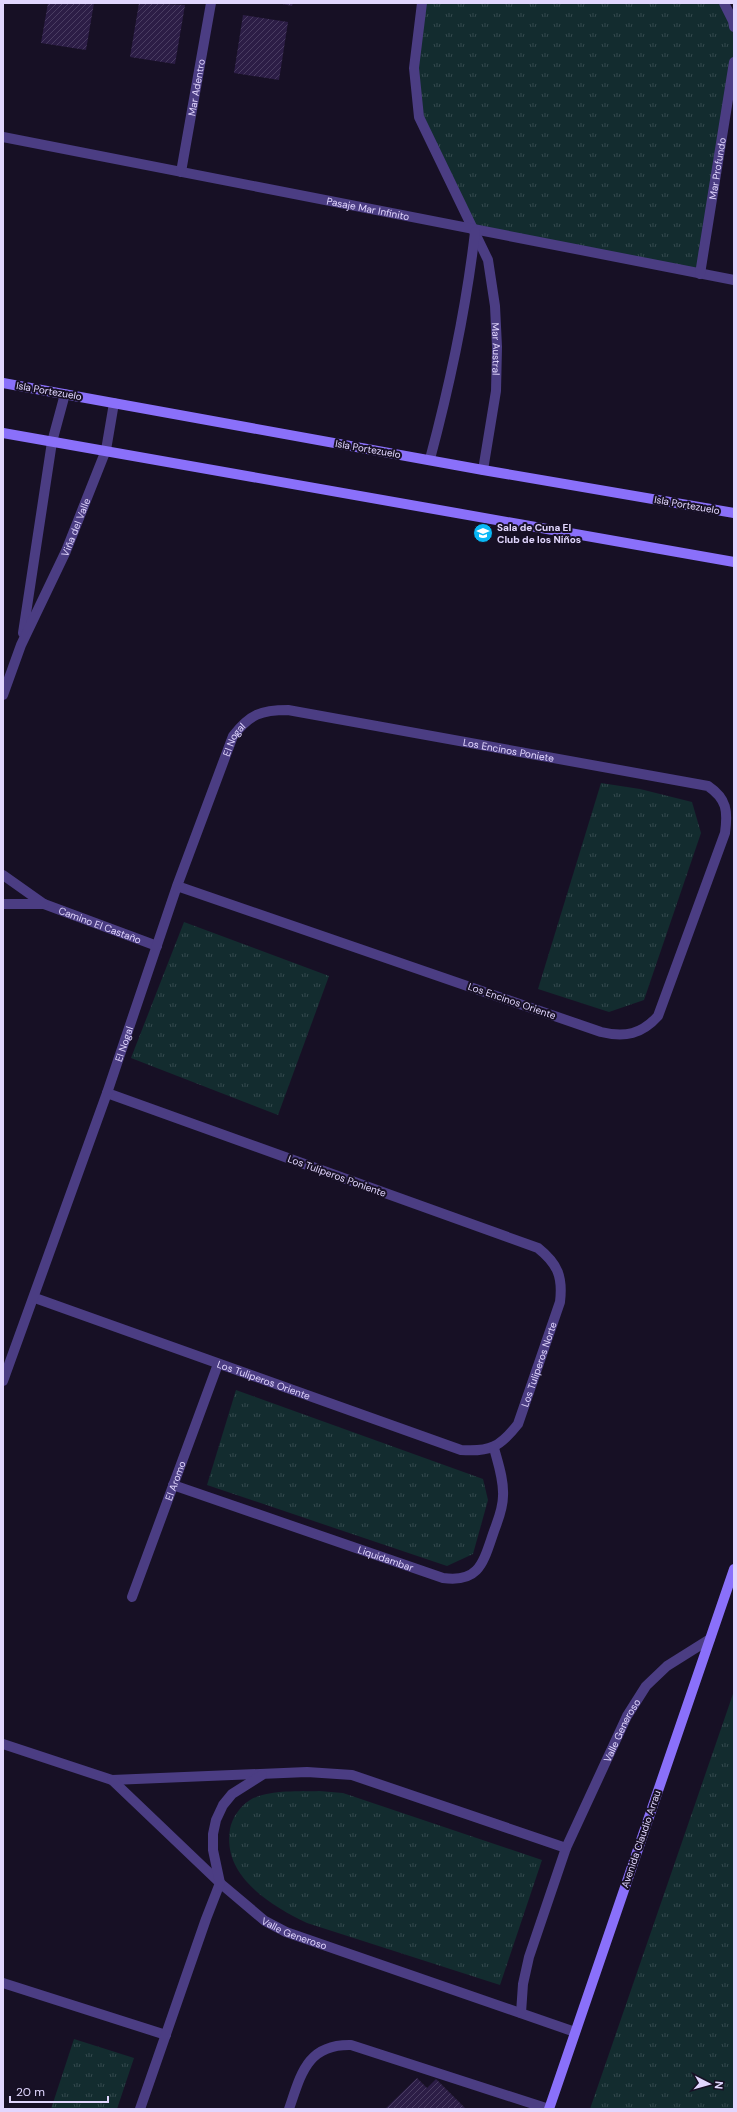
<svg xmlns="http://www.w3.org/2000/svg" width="737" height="2112" viewBox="0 0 737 2112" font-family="'DM Sans',sans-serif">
<defs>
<pattern id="grass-tufts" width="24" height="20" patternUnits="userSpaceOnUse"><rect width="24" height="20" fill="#132c2f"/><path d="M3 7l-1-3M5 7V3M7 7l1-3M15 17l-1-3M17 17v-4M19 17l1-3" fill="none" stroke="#354a4e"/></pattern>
<pattern id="building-hatch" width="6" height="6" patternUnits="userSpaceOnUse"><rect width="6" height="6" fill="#2c1d46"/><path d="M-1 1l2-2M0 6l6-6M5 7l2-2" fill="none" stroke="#4a3d62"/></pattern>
</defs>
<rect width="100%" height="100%" fill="#171025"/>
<g fill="url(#grass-tufts)">
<polygon points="422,3 724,3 734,27 734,62 700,274 475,230 419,117 414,68"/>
<polygon points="601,783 640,789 692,802 701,833 644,1000 609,1012 538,989"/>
<polygon points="184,922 329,976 278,1115 131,1058"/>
<polygon points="236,1390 483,1479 488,1500 473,1554 447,1566 207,1485"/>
<polygon points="734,1691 734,2109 590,2109"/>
<path d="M319,1791L343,1793L542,1860L500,1985L307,1923C270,1905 222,1876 230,1829C232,1818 240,1806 250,1800C269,1789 298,1792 319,1791Z"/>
<polygon points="74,2039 134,2058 117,2109 51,2109"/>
</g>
<g fill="url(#building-hatch)">
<polygon points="48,3 94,3 86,50 41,43"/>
<polygon points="139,3 185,5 175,64 130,57"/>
<polygon points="278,3 293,3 292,6"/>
<polygon points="243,15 288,22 279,80 234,73"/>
<polygon points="417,2078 427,2088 436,2079 465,2108 385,2109"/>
</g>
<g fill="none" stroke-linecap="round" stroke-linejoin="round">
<path stroke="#4b3d83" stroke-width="10" d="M289,2109C301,2074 307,2044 351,2045L549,2109"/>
<g stroke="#4b3d83" stroke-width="10">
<path id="s1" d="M422,3L414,68L419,117L488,260L495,306L497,347L496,391L483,470"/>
<polyline points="724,3 733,21 734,27"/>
<path id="s2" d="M3,137L734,280"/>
<path id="s3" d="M181,172L211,3"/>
<path id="s4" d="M700,274L734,62"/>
<path d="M430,459C450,384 466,310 475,232"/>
<polyline points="23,633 52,442 65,394"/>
<path id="s5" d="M3,695L21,645L66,551L106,450L114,403"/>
<path id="s6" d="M3,875L44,904L157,946"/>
<polyline points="3,904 44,904"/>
<path id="s7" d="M35,1298L461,1450C490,1452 500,1447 518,1424L560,1302C563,1277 558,1264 538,1248L107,1093"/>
<path id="s8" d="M3,1381L107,1093L177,886L233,736C250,714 261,710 288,710L708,786C727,799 728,811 725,833L658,1016C642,1034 625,1038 601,1032L177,886"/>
<path id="s9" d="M173,1485L443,1578C479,1583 483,1563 493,1534C497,1522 503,1510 503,1496C504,1480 498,1463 494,1448"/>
<path id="s10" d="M132,1597L218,1364"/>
<polyline points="3,1744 112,1780 307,1772 352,1775 566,1848"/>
<path id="s11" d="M112,1780L220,1883L265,1921L286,1932L575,2032"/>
<polyline points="3,1983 166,2035"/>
<path id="s12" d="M521,2013L523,1984L529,1957L566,1848L627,1716L646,1686L667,1666L710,1639"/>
<polyline points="140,2109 206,1919 220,1883 213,1850 213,1834 216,1820 223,1805 232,1794 262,1775"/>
</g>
<g stroke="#8a70fa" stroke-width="10">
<polyline points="3,383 483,470 734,513"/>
<polyline points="3,433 734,562"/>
<polyline points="549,2109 734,1569"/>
</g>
</g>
<defs>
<symbol id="school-disc" viewBox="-11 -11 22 22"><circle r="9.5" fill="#09b8f6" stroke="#171025"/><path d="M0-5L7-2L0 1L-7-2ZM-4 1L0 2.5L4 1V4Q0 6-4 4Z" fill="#fff"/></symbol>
</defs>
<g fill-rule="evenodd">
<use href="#school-disc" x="472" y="522" width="22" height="22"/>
</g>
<g text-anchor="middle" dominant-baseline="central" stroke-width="4" stroke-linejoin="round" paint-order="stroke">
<g font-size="10" fill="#e1d6fe" stroke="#171025">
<text stroke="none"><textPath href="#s3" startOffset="86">Mar Adentro</textPath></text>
<text stroke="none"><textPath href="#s4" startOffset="107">Mar Profundo</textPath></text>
<text stroke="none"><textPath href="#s2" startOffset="372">Pasaje Mar Infinito</textPath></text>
<text stroke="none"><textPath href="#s1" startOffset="363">Mar Austral</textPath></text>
<text transform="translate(49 391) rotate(10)">Isla Portezuelo</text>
<text transform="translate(368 449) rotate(10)">Isla Portezuelo</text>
<text transform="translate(687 505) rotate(10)">Isla Portezuelo</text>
<text stroke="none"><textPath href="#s5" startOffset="183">Viña del Valle</textPath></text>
<text stroke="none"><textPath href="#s8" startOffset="682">El Nogal</textPath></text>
<text stroke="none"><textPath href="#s8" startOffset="973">Los Encinos Poniete</textPath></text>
<text stroke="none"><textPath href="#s6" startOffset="110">Camino El Castaño</textPath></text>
<text transform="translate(512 1001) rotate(19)">Los Encinos Oriente</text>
<text stroke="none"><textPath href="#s8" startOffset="358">El Nogal</textPath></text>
<text transform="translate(337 1176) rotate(20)">Los Tuliperos Poniente</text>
<text stroke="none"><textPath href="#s7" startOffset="582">Los Tuliperos Norte</textPath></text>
<text stroke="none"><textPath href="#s7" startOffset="243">Los Tuliperos Oriente</textPath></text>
<text stroke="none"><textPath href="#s10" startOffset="124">El Aromo</textPath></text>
<text stroke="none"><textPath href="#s9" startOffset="225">Liquidambar</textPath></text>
<text stroke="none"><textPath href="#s12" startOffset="302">Valle Generoso</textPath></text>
<text transform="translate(641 1839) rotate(-71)">Avenida Claudio Arrau</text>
<text stroke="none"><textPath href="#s11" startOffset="240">Valle Generoso</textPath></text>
</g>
<g font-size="10" font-weight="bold" fill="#e1d6fe" stroke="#171025" text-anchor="start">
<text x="497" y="527">Sala de Cuna El<tspan x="497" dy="12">Club de los Niños</tspan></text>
</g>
</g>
<rect width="737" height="2112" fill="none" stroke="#e1d6fe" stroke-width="8"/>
<g transform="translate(709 2084) rotate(96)" stroke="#171025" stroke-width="3" paint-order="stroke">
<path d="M0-3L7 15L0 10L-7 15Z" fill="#e1d6fe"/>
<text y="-6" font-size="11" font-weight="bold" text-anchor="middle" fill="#e1d6fe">N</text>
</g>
<path d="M10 2096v6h98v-6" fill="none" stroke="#e1d6fe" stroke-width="2"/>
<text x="16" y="2096" font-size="12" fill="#e1d6fe" stroke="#171025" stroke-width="3" paint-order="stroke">20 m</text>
</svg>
